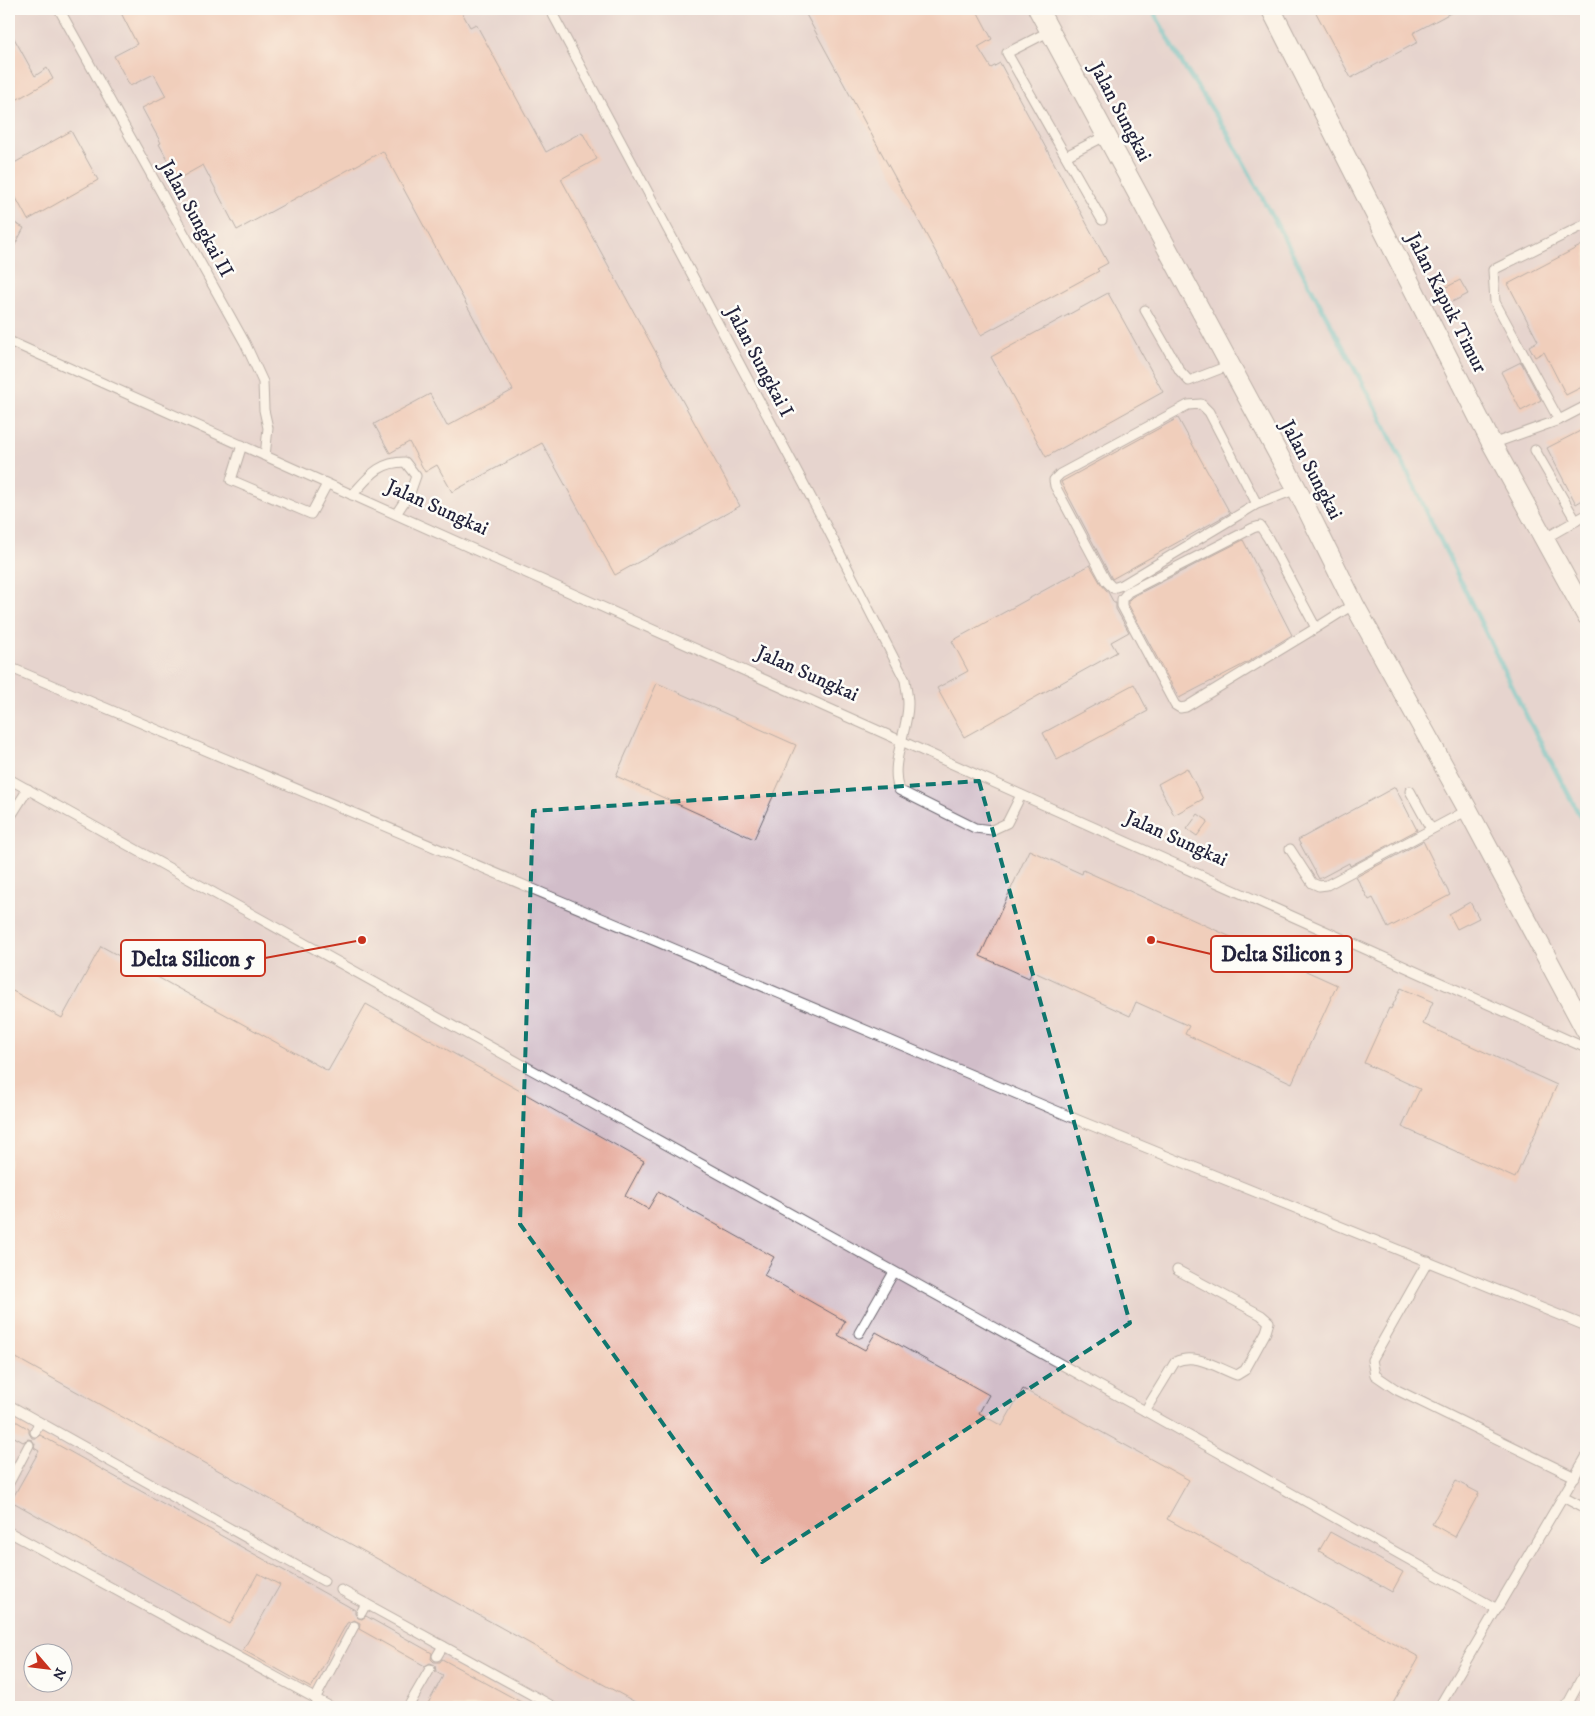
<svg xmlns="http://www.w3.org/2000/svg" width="1595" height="1716" viewBox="0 0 1595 1716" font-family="'IM FELL DW Pica',serif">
<rect width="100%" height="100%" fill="#fdfcf7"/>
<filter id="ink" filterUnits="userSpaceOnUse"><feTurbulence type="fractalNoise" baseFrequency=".02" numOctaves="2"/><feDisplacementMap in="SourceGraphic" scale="10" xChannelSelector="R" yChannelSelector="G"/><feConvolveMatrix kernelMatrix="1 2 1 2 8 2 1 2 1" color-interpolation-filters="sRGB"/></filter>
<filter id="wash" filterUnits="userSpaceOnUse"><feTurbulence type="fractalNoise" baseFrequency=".0096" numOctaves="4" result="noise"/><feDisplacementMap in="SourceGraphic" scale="20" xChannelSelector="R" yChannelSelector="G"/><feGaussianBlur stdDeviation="1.12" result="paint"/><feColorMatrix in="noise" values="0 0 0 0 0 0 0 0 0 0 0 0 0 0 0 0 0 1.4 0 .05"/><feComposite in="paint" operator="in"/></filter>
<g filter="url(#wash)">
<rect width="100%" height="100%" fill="#f7e7d1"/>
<path fill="#d1bdc9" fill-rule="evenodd" d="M9,9H1586V1707H9ZM32,1654H62V1684H32Z"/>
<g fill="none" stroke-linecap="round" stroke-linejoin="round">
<polyline stroke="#45b3c1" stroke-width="5" points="1152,9 1183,65 1227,132 1378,412 1528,719 1586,827"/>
</g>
<g id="blocks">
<g fill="#e7afa1">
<polygon points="119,9 460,9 470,27 476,24 546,152 582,132 597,159 561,179 740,506 615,575 542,443 452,492 437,465 425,472 409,442 390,453 374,424 430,394 447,426 513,390 383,151 237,230 203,165 178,179 159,144 161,143 142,108 166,96 154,74 130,86 114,56 137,44"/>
<polygon points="803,9 976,9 992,39 978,47 991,68 1000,63 1108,263 1097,269 1099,271 981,335"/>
<polygon points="1314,9 1458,9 1413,33 1418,42 1351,78"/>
<polygon points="9,29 35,76 47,68 53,79 9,104"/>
<polygon points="71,131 98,180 28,220 9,185 9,166"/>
<polygon points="9,220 24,228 9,256"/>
<polygon points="1586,243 1586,385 1566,395 1544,352 1535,357 1529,346 1538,341 1508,284"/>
<polygon points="1460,280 1468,294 1450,303 1443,289"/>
<polygon points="1108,293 1163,392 1046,457 991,357"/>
<polygon points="1521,362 1541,400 1521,411 1501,372"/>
<polygon points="1178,418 1230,513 1112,579 1061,482"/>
<polygon points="1586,428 1586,498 1576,504 1547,448"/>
<polygon points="1243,540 1292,635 1248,662 1179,698 1128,604 1128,601 1132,597"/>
<polygon points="1090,565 1101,584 1108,592 1114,603 1116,603 1116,609 1129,632 1111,642 1117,652 964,737 937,688 968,671 952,641"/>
<polygon points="657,683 796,745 754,839 616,776"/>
<polygon points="1134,684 1148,711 1057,760 1043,733"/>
<polygon points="1187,768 1203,799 1174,815 1158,784"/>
<polygon points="1395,787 1417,830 1350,866 1349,863 1319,879 1298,840"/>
<polygon points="1198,814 1208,821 1197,836 1187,829"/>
<polygon points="1423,841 1450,895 1388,928 1373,898 1369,900 1356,877"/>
<polygon points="1029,850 1082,874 1083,870 1337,985 1292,1083 1185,1034 1189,1026 1136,1002 1130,1016 1032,971 1029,978 980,956"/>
<polygon points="1470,902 1479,918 1457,929 1449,914"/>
<polygon points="101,946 328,1071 366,1004 644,1161 625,1196 648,1209 658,1192 774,1257 764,1275 845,1321 838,1335 865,1350 876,1332 989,1395 979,1413 1002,1426 1023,1389 1189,1480 1167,1519 1419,1657 1391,1707 644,1707 9,1354 9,989 62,1018"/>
<polygon points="1401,988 1433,1002 1423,1024 1557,1085 1515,1178 1402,1127 1420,1089 1364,1063 1389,1008 1391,1009"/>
<polygon points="9,1417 29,1429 29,1433 32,1438 36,1438 40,1435 355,1610 355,1614 358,1618 362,1619 366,1616 432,1653 431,1659 434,1662 440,1662 442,1659 530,1707 426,1707 443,1676 436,1672 435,1665 430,1663 425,1666 359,1629 360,1623 354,1620 347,1623 311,1688 243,1650 280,1585 258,1573 230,1624 11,1501 39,1451 34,1448 35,1444 32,1440 28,1439 23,1442 9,1434"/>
<polygon points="1456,1481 1479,1493 1455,1537 1432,1524"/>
<polygon points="1330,1532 1403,1572 1392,1592 1319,1551"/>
</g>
</g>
</g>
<g filter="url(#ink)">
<use href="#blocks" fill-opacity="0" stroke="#6d6770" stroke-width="1"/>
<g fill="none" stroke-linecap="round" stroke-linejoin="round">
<defs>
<g id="lane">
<polyline points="59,9 245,343 263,382 264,410 268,428 265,456"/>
<path d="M550,9L822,518L905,680C906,688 908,696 908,704C908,733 889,762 899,790L975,828L992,830L1007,823L1021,795"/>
<polyline points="1050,31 1007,53 1102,220"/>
<polyline points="1066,156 1107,135"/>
<polyline points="1145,310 1180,371 1189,381 1230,365"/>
<polyline points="9,341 1586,1048"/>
<polyline points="1559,420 1495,302 1493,270 1586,224"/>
<polyline points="1492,444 1559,420 1586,406"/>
<polyline points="242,445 231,480 311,514 327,484"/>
<polyline points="1535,450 1576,521"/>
<path d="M352,495C369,477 378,462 405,462L416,476L410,493L396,514"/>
<polyline points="1257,504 1209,412 1201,404 1188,405 1060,474 1054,480 1055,486 1106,581 1113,588 1122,585 1257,504 1297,489"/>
<polyline points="1544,539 1586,515"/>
<polyline points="1316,628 1268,538 1260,526 1253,528 1128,592 1122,599 1122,606 1175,705 1180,708 1186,707 1316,628 1354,604"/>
<polyline points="9,667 1078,1120 1586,1326"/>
<polyline points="9,779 1145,1411 1497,1609"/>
<polyline points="1410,791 1431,829"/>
<polyline points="9,819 28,789"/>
<polyline points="1290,849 1312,883 1319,886 1327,885 1468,810"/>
<polyline points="1428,1261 1372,1360 1375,1375 1397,1390 1575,1477"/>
<polyline points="859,1333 894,1272"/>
<polyline points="9,1405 324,1581"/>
<path d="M1145,1411L1175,1362C1196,1352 1217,1368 1237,1375L1245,1370L1266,1332L1269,1322L1261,1315L1177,1270"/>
<polyline points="35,1432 39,1422"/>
<polyline points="9,1483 29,1445"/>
<polyline points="1563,1497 1586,1509"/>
<polyline points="9,1532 331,1707"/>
<polyline points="341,1590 554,1707"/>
<polyline points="361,1613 366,1604"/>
<polyline points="437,1656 443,1646"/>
<polyline points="315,1699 354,1626"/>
<polyline points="408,1707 430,1669"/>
<polyline points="1439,1707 1586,1457"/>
<polyline points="1566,1707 1586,1670"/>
</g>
<g id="street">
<polyline points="1038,9 1297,489 1354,604 1468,810 1586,1031"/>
<polyline points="1271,9 1492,444 1586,615"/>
</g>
</defs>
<use href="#lane" stroke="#6d6770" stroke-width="11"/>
<use href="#street" stroke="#6d6770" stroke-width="21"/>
<use href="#lane" stroke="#fff" stroke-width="9"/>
<use href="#street" stroke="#fff" stroke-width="19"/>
</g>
</g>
<path d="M0 0H1595V1716H0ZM979,781L1130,1323L762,1562L520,1224L533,811Z" fill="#f7e7d1" fill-opacity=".55" fill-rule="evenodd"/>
<path fill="none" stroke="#0f766e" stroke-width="4" stroke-dasharray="10 6" stroke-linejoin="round" d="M979,781L1130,1323L762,1562L520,1224L533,811Z"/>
<g text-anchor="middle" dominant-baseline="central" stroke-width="5" stroke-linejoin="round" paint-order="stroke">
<g font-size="20" fill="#22223b" stroke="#fdfcf7">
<text transform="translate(1120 112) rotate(62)">Jalan Sungkai</text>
<text transform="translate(196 219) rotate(61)">Jalan Sungkai II</text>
<text transform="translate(1446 303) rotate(63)">Jalan Kapuk Timur</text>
<text transform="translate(759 362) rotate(62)">Jalan Sungkai I</text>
<text transform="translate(1311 470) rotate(62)">Jalan Sungkai</text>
<text transform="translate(437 508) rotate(24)">Jalan Sungkai</text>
<text transform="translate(807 674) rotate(24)">Jalan Sungkai</text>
<text transform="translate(1176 839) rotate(24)">Jalan Sungkai</text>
</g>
</g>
<path fill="none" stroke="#c8321e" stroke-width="2" d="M1151 940L1211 954M362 940L265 958"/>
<g fill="#c8321e" stroke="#fdfcf7" stroke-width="2">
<circle cx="1151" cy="940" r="5"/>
<circle cx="362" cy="940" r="5"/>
</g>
<g fill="#fdfcf7" stroke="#c8321e" stroke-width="2">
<rect x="1211" y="936" width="141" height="36" rx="5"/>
<rect x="121" y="940" width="144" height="36" rx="5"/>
</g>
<g font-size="21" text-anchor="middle" font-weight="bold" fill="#22223b">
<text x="1282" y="961">Delta Silicon 3</text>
<text x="193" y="966">Delta Silicon 5</text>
</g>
<rect width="1595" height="1716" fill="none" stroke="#fdfcf7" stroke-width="30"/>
<g transform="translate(48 1668) rotate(118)"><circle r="24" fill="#fdfcf7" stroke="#a5a5ac"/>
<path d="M0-4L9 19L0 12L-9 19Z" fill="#c8321e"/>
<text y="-8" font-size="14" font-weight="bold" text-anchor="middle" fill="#22223b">N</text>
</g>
</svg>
